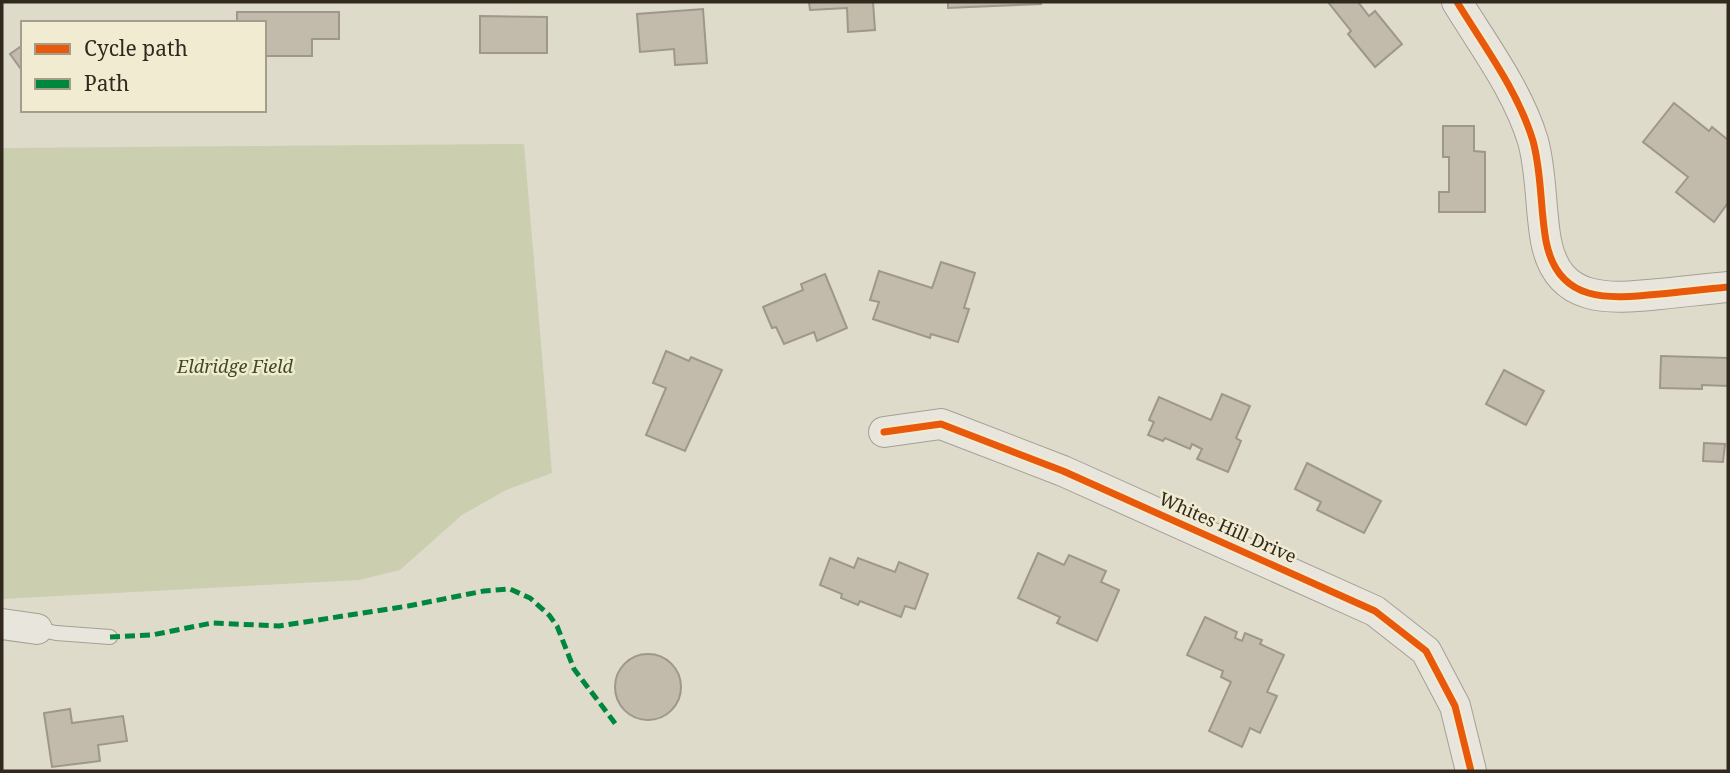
<svg xmlns="http://www.w3.org/2000/svg" width="1730" height="773" viewBox="0 0 1730 773" font-family="'Noto Serif',serif">
<rect width="100%" height="100%" fill="#dfdbcb"/>
<polygon fill="#cbceaf" points="524,144 552,473 506,490 462,515 400,570 359,580 2,599 2,148"/>
<g fill="#c2bbac" stroke="#9e978b" stroke-width="2">
<polygon points="809,2 873,2 875,30 848,32 847,8 810,10"/>
<polygon points="948,2 1041,2 1041,4 948,8"/>
<polygon points="1328,2 1358,2 1369,16 1375,11 1402,44 1375,67 1348,34 1351,31"/>
<polygon points="703,9 707,63 675,65 674,49 640,52 637,14"/>
<polygon points="237,12 339,12 339,39 312,39 312,56 264,56 264,23 237,23"/>
<polygon points="480,16 547,17 547,53 480,53"/>
<polygon points="23,45 23,72 10,54"/>
<polygon points="1674,103 1709,131 1712,127 1728,140 1728,203 1714,222 1676,192 1688,177 1643,142"/>
<polygon points="1443,126 1474,126 1474,151 1485,152 1485,212 1439,212 1439,192 1449,192 1449,157 1443,157"/>
<polygon points="941,262 975,273 964,308 969,309 958,342 931,334 930,338 873,319 879,302 870,300 879,271 932,288"/>
<polygon points="825,274 847,328 817,341 814,332 784,344 776,327 772,328 763,307 803,290 801,284"/>
<polygon points="666,351 689,361 691,357 722,370 685,451 646,435 666,388 653,383"/>
<polygon points="1661,356 1728,358 1728,386 1702,385 1702,389 1660,388"/>
<polygon points="1504,370 1544,391 1526,425 1486,404"/>
<polygon points="1222,394 1250,406 1236,438 1241,441 1228,472 1197,459 1202,449 1192,444 1190,449 1165,438 1163,441 1148,435 1154,422 1149,420 1159,397 1211,420"/>
<polygon points="1704,443 1725,444 1723,462 1703,461"/>
<polygon points="1307,463 1381,501 1364,533 1317,510 1321,502 1295,489"/>
<polygon points="1038,553 1064,565 1069,555 1106,571 1101,582 1119,590 1097,641 1057,623 1060,617 1018,598"/>
<polygon points="830,558 854,568 858,558 895,572 899,562 928,574 915,609 905,606 901,617 860,601 858,605 841,598 842,594 820,585"/>
<polygon points="1205,617 1237,632 1235,638 1242,641 1245,633 1262,640 1260,644 1284,655 1267,692 1277,696 1260,733 1250,728 1242,747 1209,731 1231,682 1221,677 1223,671 1187,655"/>
<circle cx="648" cy="687" r="33"/>
<polygon points="70,709 72,723 123,716 127,741 98,745 100,761 52,767 44,713"/>
</g>
<g fill="none" stroke-linecap="round" stroke-linejoin="round">
<defs>
<polyline id="lane" points="37,629 56,633 110,637"/>
<g id="street">
<path d="M1457,2C1484,46 1518,91 1533,141C1542,174 1540,208 1546,241C1558,304 1609,299 1660,294C1682,292 1705,289 1728,287"/>
<polyline points="884,432 941,424 1063,471 1375,611 1426,651 1455,706 1471,771"/>
<polyline points="2,624 37,629"/>
</g>
</defs>
<use href="#lane" stroke="#a4a094" stroke-width="16"/>
<use href="#street" stroke="#a4a094" stroke-width="32"/>
<use href="#lane" stroke="#e8e5dc" stroke-width="14"/>
<use href="#street" stroke="#e8e5dc" stroke-width="30"/>
<polyline stroke="#00873e" stroke-width="5" stroke-dasharray="10 5" stroke-linecap="butt" points="110,637 152,635 212,623 279,626 408,606 484,591 510,589 530,598 549,615 557,626 574,669 617,726"/>
<defs>
<g id="cycleway">
<path d="M1457,2C1484,46 1518,91 1533,141C1542,174 1540,208 1546,241C1558,304 1609,299 1660,294C1682,292 1705,289 1728,287"/>
<polyline points="884,432 941,424 1063,471 1375,611 1426,651 1455,706 1471,771"/>
</g>
</defs>
<use href="#cycleway" stroke="#f0ebd1" stroke-width="11"/>
<use href="#cycleway" stroke="#e8590c" stroke-width="7"/>
</g>
<g text-anchor="middle" dominant-baseline="central" stroke-width="5" stroke-linejoin="round" paint-order="stroke">
<g font-size="18" font-style="italic" fill="#3e4b27" stroke="#f0ebd1">
<text x="235" y="366">Eldridge Field</text>
</g>
<g font-size="18" fill="#31291e" stroke="#f0ebd1">
<text transform="translate(1228 527) rotate(24)">Whites Hill Drive</text>
</g>
</g>
<rect width="1730" height="773" fill="none" stroke="#31291e" stroke-width="7"/>
<rect x="21" y="21" width="245" height="91" fill="#f0ebd1" stroke="#a49d89" stroke-width="2"/>
<rect x="35" y="44" width="35" height="10" fill="#e8590c" stroke="#a49d89" stroke-width="2"/>
<text x="84" y="56" font-size="21" fill="#31291e">Cycle path</text>
<rect x="35" y="79" width="35" height="10" fill="#00873e" stroke="#a49d89" stroke-width="2"/>
<text x="84" y="91" font-size="21" fill="#31291e">Path</text>
</svg>
